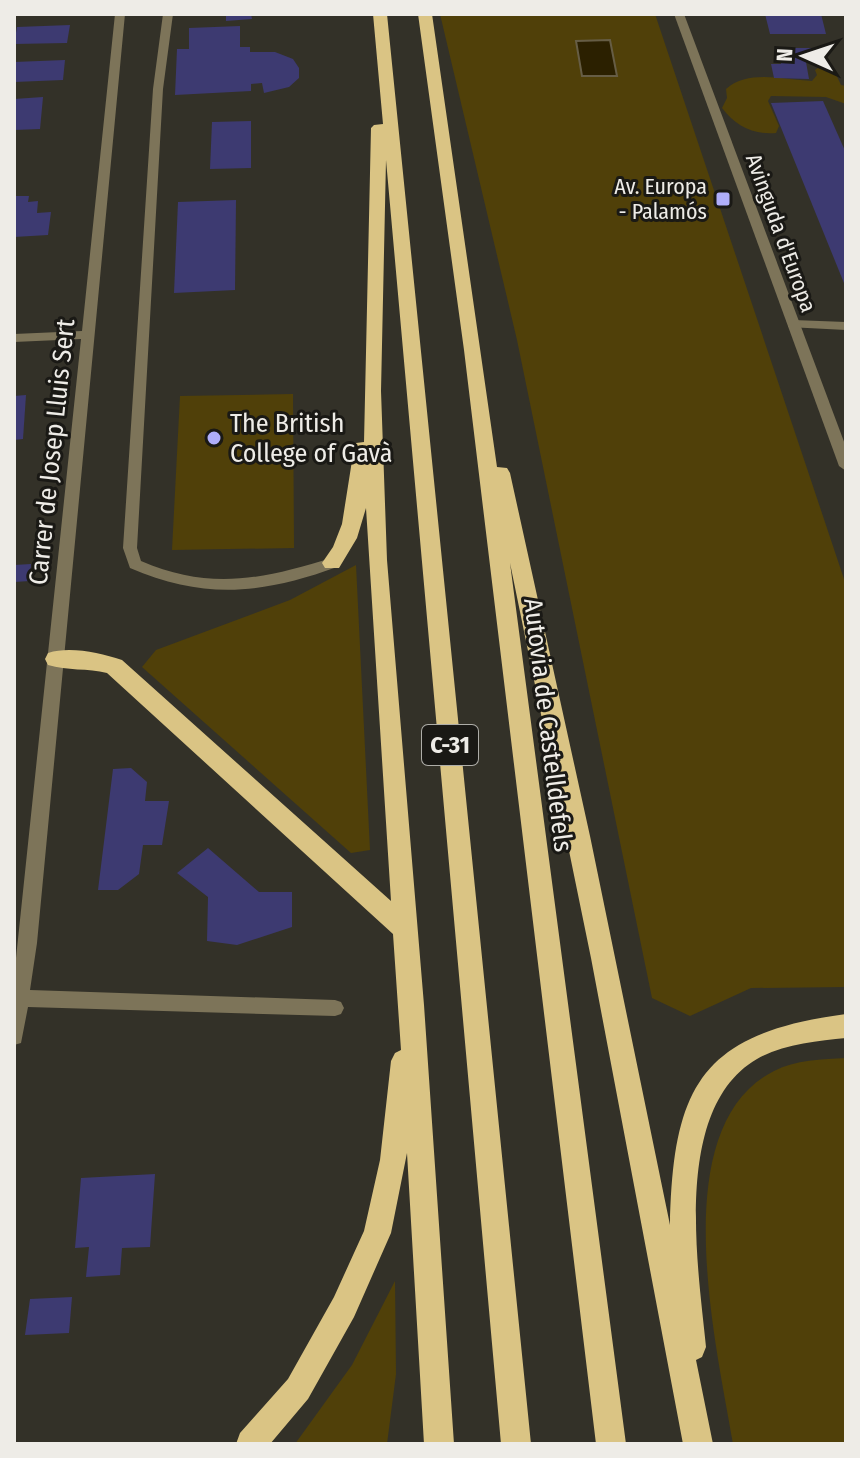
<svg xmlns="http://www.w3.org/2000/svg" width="860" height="1458" viewBox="0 0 860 1458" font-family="'Fira Sans Condensed',sans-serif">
<rect width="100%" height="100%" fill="#333128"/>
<g fill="#504009">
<polygon points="440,14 655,14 846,585 846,987 751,988 690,1016 652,998 517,340"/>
<path d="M822,65L832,66L841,85L846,86V104L826,97L771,96L768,101L779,126L776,133C753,135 736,126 722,108L727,98L726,89C749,69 783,80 812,81L817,75L815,70Z"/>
<polygon points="293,394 294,548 172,550 180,396"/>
<polygon points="356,565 370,850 351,853 142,667 156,650 290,600"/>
<path d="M846,1058V1444H733C717,1347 663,1127 774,1071C795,1060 823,1059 846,1058Z"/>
<polygon points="395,1281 396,1374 387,1444 295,1444 352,1365"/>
</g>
<polygon fill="#2b2000" stroke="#665d45" stroke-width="2" points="610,40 617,76 582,76 576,41"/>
<g fill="#3d3a71">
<polygon points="226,14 251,14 252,19 226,21"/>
<polygon points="765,14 821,14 826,34 770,34"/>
<polygon points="70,25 67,43 14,44 17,27"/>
<polygon points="240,26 240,47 250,47 250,52 275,52 293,59 299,68 299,78 289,87 264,93 262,83 251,84 251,91 175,95 177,49 189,49 189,28"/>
<polygon points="778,48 816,48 819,63 806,62 809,79 774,78 771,64 781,64"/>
<polygon points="65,60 63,80 14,82 14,62"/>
<polygon points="43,97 40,129 14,130 14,99"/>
<polygon points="823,101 846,153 846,288 771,103"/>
<polygon points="251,121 251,168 210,169 212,122"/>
<polygon points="14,196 29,196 28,202 38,201 37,213 51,212 48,235 14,237"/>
<polygon points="236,200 235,290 174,293 178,202"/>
<polygon points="26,395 23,439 14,440 14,396"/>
<polygon points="31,564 30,581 14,582 14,565"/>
<polygon points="131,768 147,782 145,801 169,801 162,845 143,845 139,874 118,890 98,890 113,769"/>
<polygon points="208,848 259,892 292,892 292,927 237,945 207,941 208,897 177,873"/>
<polygon points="155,1174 150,1247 122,1248 120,1275 86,1277 89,1247 75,1248 81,1178"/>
<polygon points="72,1297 69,1333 25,1335 30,1299"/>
</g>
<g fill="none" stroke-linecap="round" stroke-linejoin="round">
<path fill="#7d7459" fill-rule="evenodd" d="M163,14H173L163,89L137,548L141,561C210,591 263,579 332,558L339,563L337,567C263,594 204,600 130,568L123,548L153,89Z"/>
<g fill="#7d7459" fill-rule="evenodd">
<polygon points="115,14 125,14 37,943 30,990 335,1000 341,1002 344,1008 341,1014 335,1016 28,1007 21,1043 14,1045 14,977 81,339 14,342 14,334 82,331"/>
<polygon points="793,320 846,322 846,330 788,327 788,321"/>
</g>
<polygon fill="#7d7459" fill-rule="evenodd" points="674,14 684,14 846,447 846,471 839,466"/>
<g fill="#dac484" fill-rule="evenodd">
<path d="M373,14H387L531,1444H501L386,160L381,391L387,560L424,1005L454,1444H424L407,1153L391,1233L354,1317L308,1399L270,1444H236L240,1433L288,1379L334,1297L364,1231L380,1160L391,1061L395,1053L401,1050L393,934L107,673C88,668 67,671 48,665L45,659L48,653C71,646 99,653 122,660L391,901L366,508L357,538L339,568H325L322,563L333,547L342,524L354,448L356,443L364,442L371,128L374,125L383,124Z"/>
<path d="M418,14H432L497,467L507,468L510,473L590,836L670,1225C673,1085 702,1033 846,1014V1038C817,1041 783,1044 757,1059C672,1108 698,1266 706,1347L702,1357L696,1360L713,1444H683L591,958L510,563L626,1444H596L464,350Z"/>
</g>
</g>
<g fill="#afaefa" stroke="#1a1915" stroke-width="3">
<rect x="715" y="191" width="16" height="16" rx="4"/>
<circle cx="214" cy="438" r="8"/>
</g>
<g text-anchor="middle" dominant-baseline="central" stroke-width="6" stroke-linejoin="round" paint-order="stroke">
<g font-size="22" fill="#eeece7" stroke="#1a1915" text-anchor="end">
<text x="707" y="186">Av. Europa<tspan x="707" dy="25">- Palamós</tspan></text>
</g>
<g font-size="22" fill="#eeece7" stroke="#1a1915">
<text transform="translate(781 233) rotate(70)">Avinguda d'Europa</text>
</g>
<rect fill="#1a1915" stroke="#aeada8" stroke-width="2" x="422" y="725" width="56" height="40" rx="6"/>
<g font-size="24" font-weight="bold" fill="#eeece7">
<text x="450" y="745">C-31</text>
</g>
<g font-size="26" fill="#eeece7" stroke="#1a1915" text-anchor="start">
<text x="230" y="423">The British<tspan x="230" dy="30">College of Gavà</tspan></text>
</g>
<g font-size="26" fill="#eeece7" stroke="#1a1915">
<text transform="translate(52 452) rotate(-84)">Carrer de Josep Lluis Sert</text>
<text transform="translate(548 725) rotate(83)">Autovia de Castelldefels</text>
</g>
</g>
<rect width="860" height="1458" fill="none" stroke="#eeece7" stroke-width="32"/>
<g transform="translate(804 56) rotate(273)" stroke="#1a1915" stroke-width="6" paint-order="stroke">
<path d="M0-6L14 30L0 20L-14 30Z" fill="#eeece7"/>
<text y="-12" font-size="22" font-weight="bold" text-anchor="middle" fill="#eeece7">N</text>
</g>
</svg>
